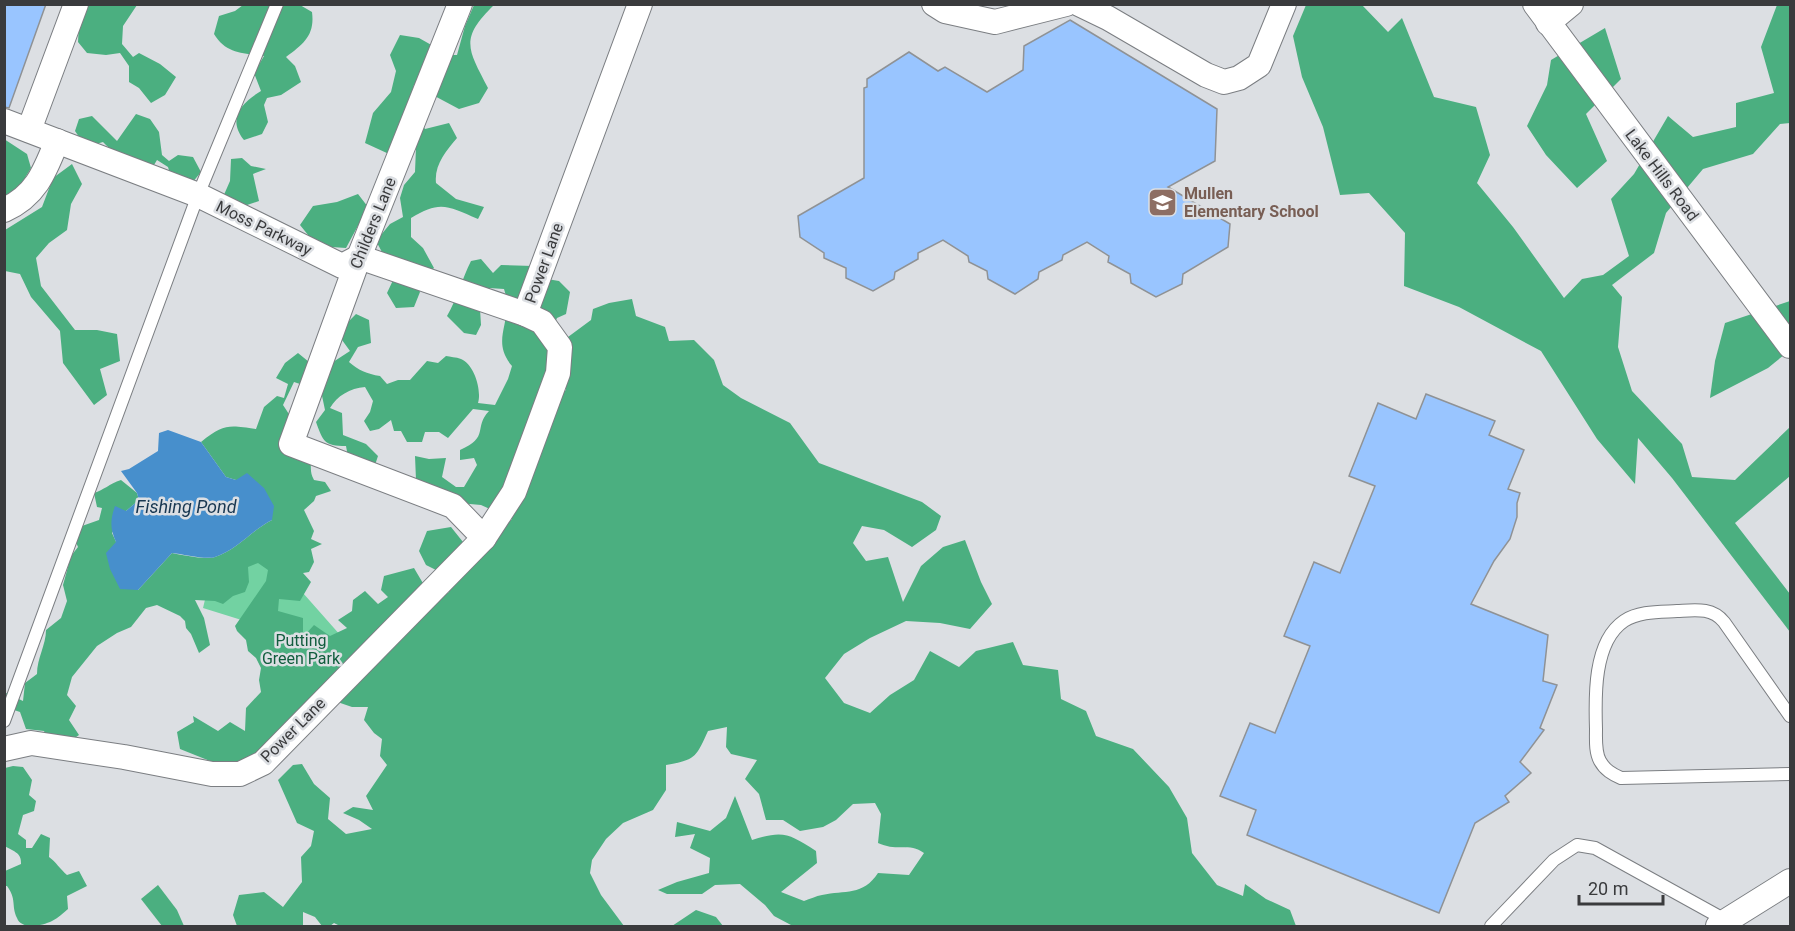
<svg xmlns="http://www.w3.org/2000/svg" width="1795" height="931" viewBox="0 0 1795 931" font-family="Roboto,sans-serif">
<rect width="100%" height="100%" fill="#dcdfe3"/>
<polygon fill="#72d2a2" points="270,551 303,593 341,636 266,737 261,626 203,608 213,566"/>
<g fill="#4baf80">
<polygon points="80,5 137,5 123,26 122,44 133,57 139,53 160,64 176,77 165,95 151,103 139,88 129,82 129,66 120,53 106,55 87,53 78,42"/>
<path d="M243,5H300L312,12C315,35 304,44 286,57L295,66L301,82L281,95L267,98L264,105L268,122L262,134L244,140C227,119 241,103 261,91L254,73L264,56C243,53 226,54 214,34L219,16L235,11Z"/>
<path d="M474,5H494C459,39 468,49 488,88L479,103L459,109L414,85L409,103L425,129L449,123L457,138C446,151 434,165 436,183L456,199L484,207L478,219C448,206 440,200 411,218V237L423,248L434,268L416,283L420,292L414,307L396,308L387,293L395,276L376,241L390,224L403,217L400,198L404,185L415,172L416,147L389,154L365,143L373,113L391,92L396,71L390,55L400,35L419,38L449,55H457L465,26Z"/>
<polygon points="1306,5 1362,5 1388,32 1402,18 1434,97 1476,107 1490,155 1477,183 1513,227 1564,298 1582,279 1603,275 1629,256 1611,199 1634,174 1668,116 1693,137 1736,127 1736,103 1774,93 1761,47 1777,5 1790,5 1790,123 1780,124 1753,154 1703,169 1666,213 1654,253 1612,285 1622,297 1618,347 1632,391 1682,444 1692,477 1735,480 1790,427 1790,476 1735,523 1790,594 1790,632 1672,478 1638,438 1635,484 1597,439 1541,351 1459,307 1404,286 1405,233 1369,193 1340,195 1323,127 1302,77 1293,36"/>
<polygon points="1605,28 1621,79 1586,114 1607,161 1577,188 1546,155 1527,126 1547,85 1551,60"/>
<path d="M136,114L150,119L159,132L162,155L169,161L178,155L193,157L201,172L192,183L171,177L168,167L157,160L154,165C129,166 120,159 103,142L86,147L75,131L79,119L92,116L117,141Z"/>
<polygon points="4,139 27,154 31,168 14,196 4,198"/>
<polygon points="242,158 251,166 266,169 253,174 259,201 241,207 223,197 230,181 231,159"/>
<polygon points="72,164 82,184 71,204 67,230 49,243 36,258 41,286 75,330 97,330 117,334 120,361 100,369 107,395 94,405 63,363 60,331 31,297 20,274 5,271 5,230 42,207 53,178"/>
<polygon points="358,194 368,207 346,248 317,246 300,225 313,206 337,202"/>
<path d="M481,259L493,273L501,265L533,266L547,279L559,281L570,292L566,314L557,318L547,341L555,397L566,390L564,359L568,337L591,320L593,309L609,303L632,299L636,316L665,327L669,341L694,340L714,360L723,385L741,398L790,423L819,463L922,502L941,516L936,530L912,547L884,530L862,526L853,543L866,561L888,557L903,602L921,566L943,547L965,540L981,582L992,604L970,629L940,623L906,621L870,638L844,654L825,678L844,703L870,713L890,695L914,680L930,651L959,667L976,651L1013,642L1023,665L1058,670L1061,699L1086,711L1096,736L1133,749L1169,787L1187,818L1192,853L1217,885L1243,896L1245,884L1266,899L1290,910L1296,926H790L791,925L774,916L765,905L740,884L715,885L702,894H667L658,890L677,882L709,873L710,858L690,848L695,834L675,837L677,822L710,831L726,818L735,796L752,840C784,830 789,834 816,851L817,863L781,892L804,901C810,899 816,896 822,895C845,890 863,896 878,873L909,875L924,853C909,842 897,852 878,843L881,814L875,803L853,804L836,820L823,827L800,831L783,820H766L759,794L745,779L757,760L731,754L726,747L727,727L708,731C696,757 696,760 666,765V790L653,810L623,823L606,839L592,860L590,873L601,895L624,926H340L334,923L330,926H322L315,917L303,912V926H237L233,915L239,895L264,892L283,907L302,882L301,857L311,846L314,831L297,823L278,780L293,765L302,764L314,784L330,798L328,819L346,834L372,829L359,820L343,813L353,807L373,810L366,796L387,765L380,756L382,739L374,733L364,720L368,707H352L320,696L273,752L249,756L235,766L220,765L180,749L177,732L194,722L193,716L218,731L230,722L245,731L246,708L261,692L259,680L261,668L256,658L248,651L246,640L237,631L235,626L266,581L268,570L258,563L248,567L249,582L245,592L233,596L223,604L215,601L195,600L204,618L210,645L199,653L191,634L186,628L185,621L180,616L157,605L146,608L131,627L117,633L97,646L72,677L67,695L76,706L69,720L79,735L53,753L44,731L26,729L20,712L5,707L4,692L23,701L25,683L37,674C37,658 46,645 46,630L61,618L67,601L63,585L71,556L78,547L75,540L82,526L99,520L102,508L97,507L94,493C104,490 109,484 121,480L137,493L139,500L126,511L112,533L138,590L172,553C182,555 206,560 215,557C237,550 252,530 272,520L236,480L226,477L201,442C224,424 228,425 256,429L264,407L277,396L284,398L288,384L276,378L285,363L298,353L309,362L300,384L294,382L283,405C293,420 305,439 310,457C312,466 309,471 314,480L325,482L331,491L316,496L314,501L304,510L314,531L311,539L322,544L311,549L314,562L309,572L303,573L311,582L300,601L279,599L278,611L303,618V637L314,625L330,636L347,628L338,620L352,611L353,600L365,591L378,604L388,597L381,590L384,576L414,568L434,602L449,592L440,572L426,565L419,551L427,531L451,527L463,542L481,559L494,538L512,519L481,505L459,503L416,480L415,456L429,459L446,458L442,477L456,487H464L477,465L474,458L460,460V450C490,437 473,428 489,411L473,409L448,438L439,432H425L422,442H407L401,431H394L391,420L379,429L370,431L364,421L370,412L373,401L365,387C350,388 337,396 330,408L342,413L343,435L366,444L378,456L374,468L348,457L346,446C324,446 323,441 316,422L325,410L321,391L330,364L350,351L342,340L344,326L356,314L369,320L371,343L358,347L349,362C358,370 367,374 380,376L387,384L398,380H410L427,361L438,363L446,356C450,357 456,357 461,359C474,364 482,390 478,403L495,405L508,379L512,366C489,339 515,321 504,289L489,288L480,309L481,325L476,335L464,333L447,316C457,299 462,279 471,261Z"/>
<polygon points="1790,301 1790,350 1768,368 1710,398 1715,361 1725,323"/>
<path d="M13,766L23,767L32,780L29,795L36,801L34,811L23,815L18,834L26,840V848H32L41,834L50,838L49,857C56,862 60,869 67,875L79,871L87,886L67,896L68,909C63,913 58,918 52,921C42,926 21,930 17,918C11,905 17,900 7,886H5V871L21,864C22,852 12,851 5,846V768Z"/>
<polygon points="158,885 177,910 184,926 162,926 141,899"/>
<polygon points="696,910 716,917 723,926 672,926"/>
</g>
<path fill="#478fcc" d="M168,430L201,442L226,477L236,480L247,473L264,488L274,506L272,520C252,530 237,550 215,557C206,560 183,554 172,553L138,590L120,589L110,569L106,553L116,542C110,529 110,520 115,506L126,511L139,500L137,493L121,471L129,469L158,451L159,433Z"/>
<g fill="#99c5ff" stroke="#8f9295" stroke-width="1.5">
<polygon points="4,4 46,4 9,108 4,107"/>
<polygon points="1070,20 1217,109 1215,161 1168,187 1230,224 1228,247 1183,274 1182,284 1156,297 1131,283 1130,274 1108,262 1109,256 1087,242 1063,255 1062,260 1039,272 1038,279 1015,294 988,279 987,271 969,262 968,256 943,240 918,253 918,259 895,272 894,279 873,291 846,278 846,268 824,258 824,253 800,237 798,216 864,178 864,88 867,87 867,79 909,52 938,71 945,67 987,92 1023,70 1024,46"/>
<polygon points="1426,394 1495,421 1489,435 1524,450 1508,489 1520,493 1517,503 1517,517 1510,539 1494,561 1471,604 1548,635 1543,681 1557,685 1540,728 1544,730 1520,762 1531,773 1505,796 1509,802 1475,823 1439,913 1247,835 1256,810 1220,796 1250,723 1275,733 1310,646 1284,636 1314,562 1340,573 1375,486 1349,476 1378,403 1416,419"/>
</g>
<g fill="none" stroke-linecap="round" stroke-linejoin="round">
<defs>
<g id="lane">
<path d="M1790,716L1724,622C1712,607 1695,610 1677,611C1660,612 1639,611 1624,621C1593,642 1595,698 1596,729C1596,740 1595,752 1600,761C1605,770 1612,774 1621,778L1790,774"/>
<polyline points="4,721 198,195 277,4"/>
<polyline points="1491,926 1554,860 1577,845 1595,848 1727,921"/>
</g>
<g id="street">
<polyline points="934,4 945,11 995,22 1066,4"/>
<polyline points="1079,4 1108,18 1206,75 1224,82 1239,78 1259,65 1284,4"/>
<polyline points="1535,4 1790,346"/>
<polyline points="1548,23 1571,4"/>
<polyline points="4,121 198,195 342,266 359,257 525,314"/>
<polyline points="29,130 76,4"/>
<path d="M4,210C36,196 45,171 57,141"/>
<polyline points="484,538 514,492 558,373 560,347 542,322 525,314 640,4"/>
<polyline points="4,749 31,743 124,757 212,774 240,774 263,763 484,538 453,506 291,444 359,257 460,4"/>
<polyline points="1718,926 1790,881"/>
</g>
</defs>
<use href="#lane" stroke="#7b7e82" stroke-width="14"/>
<use href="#street" stroke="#7b7e82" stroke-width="26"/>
<use href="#lane" stroke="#fff" stroke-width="12"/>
<use href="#street" stroke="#fff" stroke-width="24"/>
</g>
<defs>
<symbol id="school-square" viewBox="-11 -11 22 22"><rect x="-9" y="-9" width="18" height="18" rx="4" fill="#8d6e63" stroke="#dcdfe3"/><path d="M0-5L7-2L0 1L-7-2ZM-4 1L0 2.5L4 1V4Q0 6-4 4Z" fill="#fff"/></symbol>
</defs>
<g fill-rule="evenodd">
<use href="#school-square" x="1146" y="186" width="33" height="33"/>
</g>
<g text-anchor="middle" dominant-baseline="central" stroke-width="5" stroke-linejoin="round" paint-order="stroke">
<g font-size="16" fill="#3a3b3d" stroke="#dcdfe3">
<text transform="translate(1662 175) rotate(53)">Lake Hills Road</text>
<text transform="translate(373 223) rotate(-68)">Childers Lane</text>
<text transform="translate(264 228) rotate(26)">Moss Parkway</text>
<text transform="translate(544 263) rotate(-70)">Power Lane</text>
<text transform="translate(293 730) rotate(-45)">Power Lane</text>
</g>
<g font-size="16" font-weight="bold" fill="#785e54" stroke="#dcdfe3" text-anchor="start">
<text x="1184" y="193">Mullen<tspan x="1184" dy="18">Elementary School</tspan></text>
</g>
<g font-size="16" fill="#115d3e" stroke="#dcdfe3">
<text x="301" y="640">Putting<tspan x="301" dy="18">Green Park</tspan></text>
</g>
<g font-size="18" font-style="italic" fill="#183751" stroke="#dcdfe3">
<text x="186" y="506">Fishing Pond</text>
</g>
</g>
<rect width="1795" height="931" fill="none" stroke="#3a3b3d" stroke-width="12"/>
<path d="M1579 895v9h84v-9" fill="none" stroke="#3a3b3d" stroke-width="3"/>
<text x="1588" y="895" font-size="18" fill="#3a3b3d" stroke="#dcdfe3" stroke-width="4.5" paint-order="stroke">20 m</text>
</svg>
